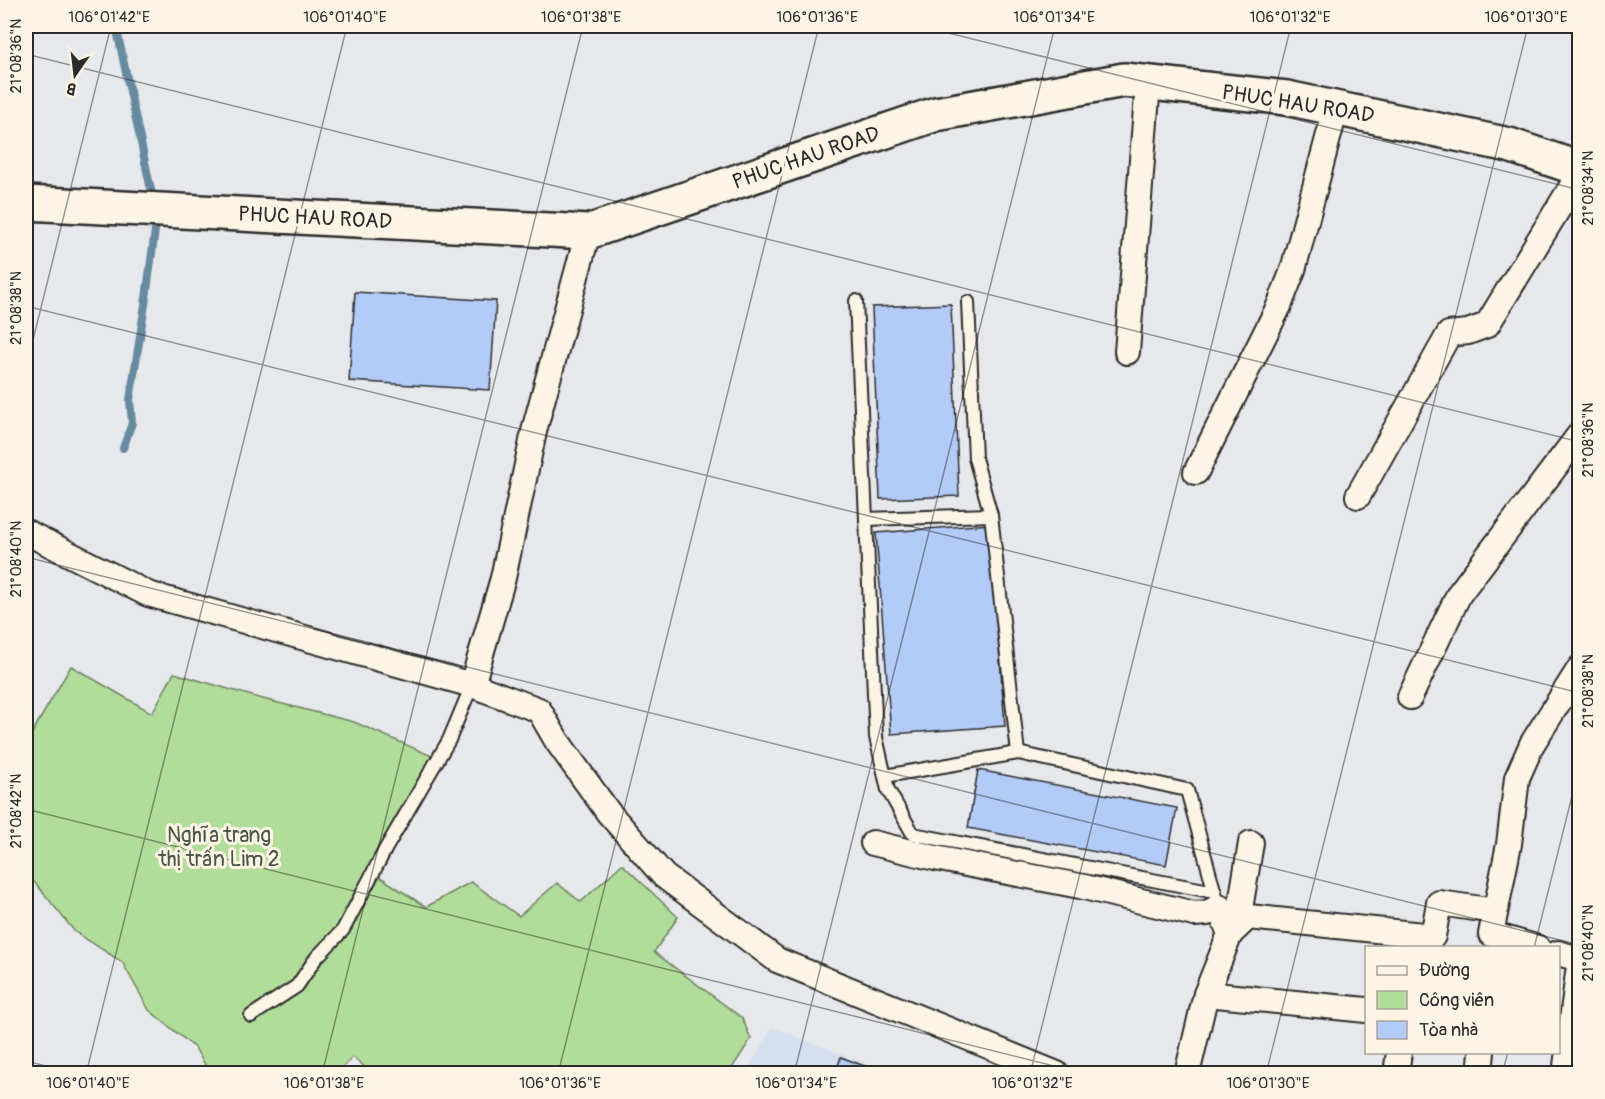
<svg xmlns="http://www.w3.org/2000/svg" width="1605" height="1099" viewBox="0 0 1605 1099" font-family="Pangolin,sans-serif">
<rect width="100%" height="100%" fill="#e6e8eb"/>
<filter id="ink" filterUnits="userSpaceOnUse"><feTurbulence type="fractalNoise" baseFrequency=".0167" numOctaves="2"/><feDisplacementMap in="SourceGraphic" scale="12" xChannelSelector="R" yChannelSelector="G"/><feConvolveMatrix kernelMatrix="1 2 1 2 8 2 1 2 1" color-interpolation-filters="sRGB"/></filter>
<g filter="url(#ink)">
<polygon fill="#d6dfef" points="772,1027 889,1073 746,1074"/>
<polygon fill="#b1dc9a" stroke="#6e8462" stroke-width="1.5" points="71,666 152,713 174,673 259,698 354,722 432,756 368,869 426,907 471,882 519,916 557,883 581,902 622,864 678,917 654,952 742,1018 751,1039 729,1073 373,1074 353,1057 338,1073 210,1073 195,1048 149,1010 122,962 75,932 37,885 26,874 26,743"/>
<g fill="none" stroke-linecap="round" stroke-linejoin="round">
<g stroke="#668a9f" stroke-width="8">
<polyline points="116,26 151,190"/>
<polyline points="123,448 132,423 130,400 146,298 156,223"/>
</g>
</g>
<g fill="#b2cbf9" stroke="#2b2b2b" stroke-width="1.5">
<polygon points="355,292 496,301 490,390 349,381"/>
<polygon points="951,304 959,496 880,499 872,307"/>
<polygon points="990,524 1005,726 891,734 876,533"/>
<polygon points="978,770 1177,808 1166,865 968,828"/>
<polygon points="841,1057 885,1074 835,1074"/>
</g>
<g fill="none" stroke-linecap="round" stroke-linejoin="round">
<defs>
<g id="lane">
<polyline points="856,301 876,737 888,790 913,834 1215,892"/>
<polyline points="968,302 975,458 991,515 1018,753 1187,790 1216,897"/>
<polyline points="866,519 991,515"/>
<polyline points="885,776 1018,753"/>
<polyline points="251,1016 297,986 316,958 343,930 386,848 449,740 472,685"/>
</g>
<g id="street">
<polyline points="1127,352 1148,83"/>
<polyline points="1196,472 1279,306 1293,270 1336,108"/>
<polyline points="1358,496 1449,334 1468,332 1487,325 1580,173"/>
<polyline points="26,532 148,594 472,685 539,710 557,741 608,812 664,876 777,960 1057,1074"/>
<polyline points="472,685 503,578 535,427 588,232"/>
<polyline points="1410,697 1459,594 1580,434"/>
<polyline points="873,843 935,858 1080,886 1194,914 1207,913 1219,907 1230,934 1206,994 1187,1074"/>
<polyline points="1237,927 1251,843"/>
<polyline points="1230,934 1248,917 1433,936 1439,903 1495,911"/>
<polyline points="1538,948 1491,934 1509,844 1517,778 1532,744 1580,668"/>
<polyline points="1558,953 1579,959"/>
<polyline points="1206,994 1366,1010"/>
<polyline points="1396,1074 1399,1052"/>
<polyline points="1480,1074 1482,1052"/>
<polyline points="1565,1074 1580,958"/>
</g>
<polyline id="secondary" points="26,203 588,232 936,114 1124,80 1287,98 1509,145 1580,169"/>
</defs>
<use href="#lane" stroke="#2b2b2b" stroke-width="16"/>
<use href="#street" stroke="#2b2b2b" stroke-width="28"/>
<use href="#secondary" stroke="#2b2b2b" stroke-width="38"/>
<use href="#lane" stroke="#fcf5e5" stroke-width="12"/>
<use href="#street" stroke="#fcf5e5" stroke-width="24"/>
<use href="#secondary" stroke="#fcf5e5" stroke-width="33"/>
</g>
</g>
<path fill="none" stroke="#2b2b2b" stroke-width="1.5" stroke-opacity="0.45" d="M920,26L1580,190M26,54L1580,442M26,306L1580,693M26,368L111,26M26,557L1580,945M26,809L1086,1074M1534,948L1580,764M26,1061L77,1074M86,1074L347,26M322,1074L583,26M558,1074L819,26M794,1074L1055,26M1030,1074L1291,26M1266,1074L1528,26M1502,1074L1508,1052"/>
<g text-anchor="middle" dominant-baseline="central" stroke-width="6" stroke-linejoin="round" paint-order="stroke">
<g font-size="21" fill="#2b2b2b" stroke="#fcf5e5">
<text transform="translate(1298 104) rotate(9)">PHUC HAU ROAD</text>
<text transform="translate(806 158) rotate(-19)">PHUC HAU ROAD</text>
<text transform="translate(315 218) rotate(3)">PHUC HAU ROAD</text>
</g>
<g font-size="21" fill="#4c5747" stroke="#fcf5e5">
<text x="219" y="835">Nghĩa trang<tspan x="219" dy="24">thị trấn Lim 2</tspan></text>
</g>
</g>
<rect width="1605" height="1099" fill="none" stroke="#fcf5e5" stroke-width="66"/>
<rect x="1365" y="946" width="195" height="108" fill="#fcf5e5" stroke="#a8a49b" stroke-width="1.5"/>
<rect x="1377" y="966" width="30" height="9" fill="#fcf5e5" stroke="#a8a49b" stroke-width="1.5"/>
<text x="1419" y="976" font-size="18" fill="#2b2b2b">Đường</text>
<rect x="1377" y="991" width="30" height="18" fill="#b1dc9a" stroke="#a8a49b" stroke-width="1.5"/>
<text x="1419" y="1006" font-size="18" fill="#2b2b2b">Công viên</text>
<rect x="1377" y="1021" width="30" height="18" fill="#b2cbf9" stroke="#a8a49b" stroke-width="1.5"/>
<text x="1419" y="1036" font-size="18" fill="#2b2b2b">Tòa nhà</text>
<g transform="translate(75 75) rotate(194)" stroke="#fcf5e5" stroke-width="4.5" paint-order="stroke">
<path d="M0-4.5L10 22L0 15L-10 22Z" fill="#2b2b2b"/>
<text y="-9" font-size="16" font-weight="bold" text-anchor="middle" fill="#2b2b2b">B</text>
</g>
<rect x="33" y="33" width="1539" height="1033" fill="none" stroke="#2b2b2b" stroke-width="2"/>
<g font-size="15" text-anchor="middle" fill="#2b2b2b">
<text x="109" y="22">106°01'42"E</text>
<text x="345" y="22">106°01'40"E</text>
<text x="581" y="22">106°01'38"E</text>
<text x="817" y="22">106°01'36"E</text>
<text x="1054" y="22">106°01'34"E</text>
<text x="1290" y="22">106°01'32"E</text>
<text x="1526" y="22">106°01'30"E</text>
<text transform="translate(16 56) rotate(-90)" y="5">21°08'36"N</text>
<text transform="translate(1588 188) rotate(-90)" y="5">21°08'34"N</text>
<text transform="translate(16 308) rotate(-90)" y="5">21°08'38"N</text>
<text transform="translate(1588 440) rotate(-90)" y="5">21°08'36"N</text>
<text transform="translate(16 559) rotate(-90)" y="5">21°08'40"N</text>
<text transform="translate(1588 691) rotate(-90)" y="5">21°08'38"N</text>
<text transform="translate(16 811) rotate(-90)" y="5">21°08'42"N</text>
<text transform="translate(1588 943) rotate(-90)" y="5">21°08'40"N</text>
<text x="88" y="1088">106°01'40"E</text>
<text x="324" y="1088">106°01'38"E</text>
<text x="560" y="1088">106°01'36"E</text>
<text x="796" y="1088">106°01'34"E</text>
<text x="1032" y="1088">106°01'32"E</text>
<text x="1268" y="1088">106°01'30"E</text>
</g>
</svg>
